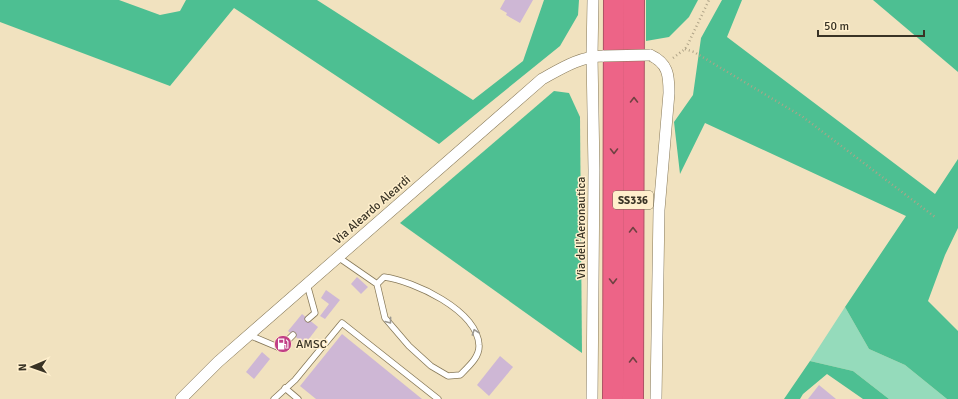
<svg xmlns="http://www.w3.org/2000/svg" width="958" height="399" viewBox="0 0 958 399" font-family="Signika,sans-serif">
<rect width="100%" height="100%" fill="#f1e2bf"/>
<polygon fill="#95dbbb" points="845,307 869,349 905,365 947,399 889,399 853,371 810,361"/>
<g fill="#4dbf92">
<polygon points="0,0 119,0 160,15 180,11 186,0 317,0 473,100 523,61 544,0 579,0 578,15 560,46 439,144 234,8 170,86 0,22"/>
<polygon points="646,0 698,0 689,17 669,37 646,41"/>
<polygon points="722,0 742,0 727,37 935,194 958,159 958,228 945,255 928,301 958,331 958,399 947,399 905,365 869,349 845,307 906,216 705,123 680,174 674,122 693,95 701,38"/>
<polygon points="873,0 958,0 958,72"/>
<polygon points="554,91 569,93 580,117 582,353 400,223"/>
<polygon points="810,361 853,371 889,399 863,399 827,374 803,394 800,399 784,399"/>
</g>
<g fill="#ceb7d5">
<polygon points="505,0 533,0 520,23 506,15 507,13 500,9"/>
<polygon points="357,277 368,287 361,294 351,284"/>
<polygon points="326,290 340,300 325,319 320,316 329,304 321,298"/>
<polygon points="302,314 318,327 305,344 288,331"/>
<polygon points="342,334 422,399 316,399 300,386"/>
<polygon points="262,352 270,359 254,379 246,372"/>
<polygon points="500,356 513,367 489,396 477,385"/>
<polygon points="819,385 836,399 808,399"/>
</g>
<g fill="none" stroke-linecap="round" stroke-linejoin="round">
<defs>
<g id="lane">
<path d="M338,257L377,284L385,318L409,346L431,366L448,376L460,375C468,367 480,357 479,345C477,310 414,281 384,277L377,284"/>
<polyline points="307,284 315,313 308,319"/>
<polyline points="249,335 280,348 293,335"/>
<polyline points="285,388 298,399"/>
<polyline points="274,399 295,380 342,323 438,399"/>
</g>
<g id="street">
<path d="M650,55C668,63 669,75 669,93L659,210L656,399"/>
<path d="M181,399L218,362L542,79C562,68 581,56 604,56"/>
<polyline points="592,399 594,170 592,56 593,0"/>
</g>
<g id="highway">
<polyline points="613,399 614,0"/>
<polyline points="633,399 634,0"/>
</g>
</defs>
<use href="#lane" stroke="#877959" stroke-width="7"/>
<use href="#street" stroke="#877959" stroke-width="12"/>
<use href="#highway" stroke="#ae5365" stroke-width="22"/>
<g stroke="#afa387" stroke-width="2.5" stroke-dasharray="1 3" stroke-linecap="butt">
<polyline points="685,49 694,52 803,117 935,217"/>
<polyline points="673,58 685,49 688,44 709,0"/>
</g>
<use href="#lane" stroke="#fff" stroke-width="5.5"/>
<use href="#street" stroke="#fff" stroke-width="11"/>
<use href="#highway" stroke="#ed6487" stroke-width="20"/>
<defs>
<polyline id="street-bridge" points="604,56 650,55"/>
</defs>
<use href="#street-bridge" stroke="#877959" stroke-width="12" stroke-linecap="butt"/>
<use href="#street-bridge" stroke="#fff" stroke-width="11"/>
</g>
<defs><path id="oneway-chevron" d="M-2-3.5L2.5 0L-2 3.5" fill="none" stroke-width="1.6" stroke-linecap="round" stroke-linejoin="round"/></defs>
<g stroke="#6f4242">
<use href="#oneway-chevron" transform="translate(634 100) rotate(-90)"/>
<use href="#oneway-chevron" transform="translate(614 151) rotate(90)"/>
<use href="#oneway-chevron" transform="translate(633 230) rotate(-90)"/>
<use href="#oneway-chevron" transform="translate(613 281) rotate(90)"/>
<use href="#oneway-chevron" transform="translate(633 360) rotate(-90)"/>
</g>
<g stroke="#9c9992">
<use href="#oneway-chevron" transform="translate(389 321) rotate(53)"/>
<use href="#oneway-chevron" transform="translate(475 332) rotate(-109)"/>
</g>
<defs>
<symbol id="fuel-disc" viewBox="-11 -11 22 22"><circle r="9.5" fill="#c13f86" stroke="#ffefcc"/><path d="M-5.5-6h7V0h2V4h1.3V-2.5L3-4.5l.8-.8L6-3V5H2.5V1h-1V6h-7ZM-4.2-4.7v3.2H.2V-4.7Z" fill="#fff"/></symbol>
</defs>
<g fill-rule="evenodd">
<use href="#fuel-disc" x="273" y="334" width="20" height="20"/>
</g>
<g text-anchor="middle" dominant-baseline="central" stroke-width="3" stroke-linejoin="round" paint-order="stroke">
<rect fill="#ffefcc" stroke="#746b57" stroke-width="1" x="613" y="191" width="40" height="18" rx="3"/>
<g font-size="11" font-weight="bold" fill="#393325">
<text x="633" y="200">SS336</text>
</g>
<g font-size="12" fill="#393325" stroke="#ffefcc">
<text transform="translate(372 210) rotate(-41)">Via Aleardo Aleardi</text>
<text transform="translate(581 228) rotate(-90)">Via dell'Aeronautica</text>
</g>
<g font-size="12" fill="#393325" stroke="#ffefcc" text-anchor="start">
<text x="296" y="344">AMSC</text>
</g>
</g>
<g transform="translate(32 367) rotate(268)" stroke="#ffefcc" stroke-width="3" paint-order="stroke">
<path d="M0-3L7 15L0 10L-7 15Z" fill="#393325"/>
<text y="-6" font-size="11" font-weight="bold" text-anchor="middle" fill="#393325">N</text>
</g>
<path d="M818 30v6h106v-6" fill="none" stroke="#393325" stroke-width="2"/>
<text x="824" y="30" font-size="12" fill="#393325" stroke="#ffefcc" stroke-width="3" paint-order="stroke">50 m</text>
</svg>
